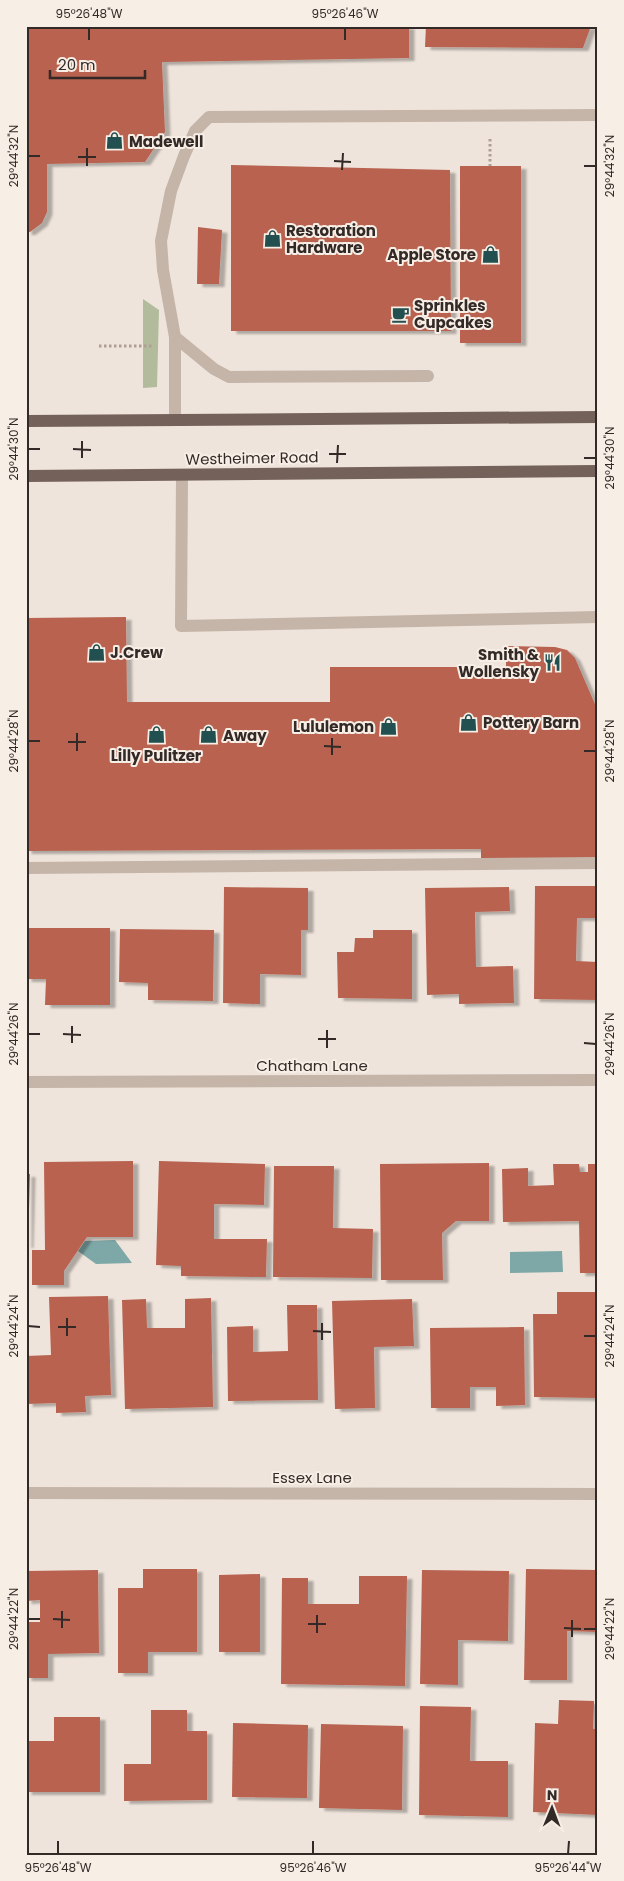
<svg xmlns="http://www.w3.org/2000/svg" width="624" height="1881" viewBox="0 0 624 1881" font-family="Poppins,sans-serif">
<defs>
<filter id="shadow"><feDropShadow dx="5.5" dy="3" stdDeviation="1" flood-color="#0004"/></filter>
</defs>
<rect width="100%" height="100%" fill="#eee4db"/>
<polygon fill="#b3bb9d" points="143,299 159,310 157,387 143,388"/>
<g fill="#7da8a7">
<polygon points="115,1240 132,1263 96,1264 78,1251 85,1241"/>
<polygon points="562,1251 563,1272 510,1273 510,1252"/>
</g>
<g fill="#b8624f" filter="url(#shadow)">
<polygon points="26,26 409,26 409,58 162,62 165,132 145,162 47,164 47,212 42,223 30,232 26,232"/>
<polygon points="426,26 591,26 583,48 425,47"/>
<polygon points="231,165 450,170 451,331 231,331"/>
<rect x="460" y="166" width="61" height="177"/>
<polygon points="198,227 222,230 219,284 197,284"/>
<polygon points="126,617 127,702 330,702 330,667 484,667 483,675 506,676 506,646 555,647 567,650 575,658 598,711 597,859 481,858 481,849 26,851 26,618"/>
<polygon points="535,886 598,886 598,918 577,918 576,961 598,962 598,1000 534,999"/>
<polygon points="224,887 308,888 308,930 301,930 301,975 260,974 260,1004 223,1003"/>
<polygon points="509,887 510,911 475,912 476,967 513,966 514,1003 459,1004 459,994 427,995 425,888"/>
<polygon points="26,928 110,928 110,1005 45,1005 46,979 26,979"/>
<polygon points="120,929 214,930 213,1001 148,1000 148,983 119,982"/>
<polygon points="373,930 412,930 412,999 338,998 337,952 354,952 355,938 373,938"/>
<polygon points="133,1161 133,1237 87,1237 64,1271 64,1285 32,1285 32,1250 45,1250 44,1162"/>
<polygon points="159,1161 265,1164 264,1205 214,1204 214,1239 267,1239 266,1277 181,1276 181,1266 156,1265"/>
<polygon points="489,1163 489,1221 456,1221 442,1233 443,1280 381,1280 380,1164"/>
<polygon points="553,1164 579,1164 580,1172 588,1172 588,1164 598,1164 598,1273 580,1273 579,1221 503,1222 502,1169 528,1168 528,1186 554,1185"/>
<polygon points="274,1166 334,1166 333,1228 373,1229 372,1278 273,1277"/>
<polygon points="26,1174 30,1174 28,1245 26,1245"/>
<polygon points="557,1292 598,1292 598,1398 534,1397 533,1314 557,1314"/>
<polygon points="108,1296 111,1395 85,1396 86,1412 56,1413 56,1403 27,1404 26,1356 51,1355 49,1297"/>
<polygon points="211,1298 213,1407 125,1409 122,1300 146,1299 147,1328 185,1328 185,1299"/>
<polygon points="412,1299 414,1346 374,1347 375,1408 335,1409 332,1301"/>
<polygon points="287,1305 317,1305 318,1400 228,1401 227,1327 253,1326 253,1352 288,1351"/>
<polygon points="524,1327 525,1405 496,1406 496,1387 470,1387 470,1408 431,1408 430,1328"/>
<polygon points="143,1569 197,1569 197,1652 148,1652 148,1673 118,1673 118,1588 143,1588"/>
<polygon points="526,1569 598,1570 598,1632 567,1631 567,1680 524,1680"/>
<polygon points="98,1570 99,1653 48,1654 48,1678 26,1678 26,1622 40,1622 40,1600 26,1601 26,1571"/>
<polygon points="422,1570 509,1571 508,1641 458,1640 458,1685 420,1684"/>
<polygon points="260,1574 260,1652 219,1652 219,1575"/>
<polygon points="359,1576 407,1576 405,1686 281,1684 282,1578 308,1578 308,1604 359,1604"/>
<polygon points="559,1700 594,1701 593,1729 598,1729 598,1815 533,1812 535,1723 558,1724"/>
<polygon points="420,1706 471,1707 470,1761 508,1761 508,1817 419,1815"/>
<polygon points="151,1710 187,1710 187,1731 207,1731 207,1800 124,1801 124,1764 151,1764"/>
<polygon points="54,1717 100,1717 100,1792 26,1792 26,1741 54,1741"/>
<polygon points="233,1723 308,1725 307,1798 232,1797"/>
<polygon points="321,1724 403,1726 402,1810 319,1808"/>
</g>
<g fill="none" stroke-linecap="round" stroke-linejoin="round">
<g stroke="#b09e93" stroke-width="3" stroke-dasharray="2.5 2.5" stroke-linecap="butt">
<polyline points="490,139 490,166"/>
<polyline points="99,346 154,346"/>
</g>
<g stroke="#c5b4a8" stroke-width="12">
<polyline points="175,337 214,369 229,377 428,376"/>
<polyline points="175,420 175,337 163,270 161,241 171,191 184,156 195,131 209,117 598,115"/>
<polyline points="182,475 181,626 598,617"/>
<polyline points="26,868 598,863"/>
<polyline points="26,1082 598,1080"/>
<polyline points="26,1493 598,1494"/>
</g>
<g stroke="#73615a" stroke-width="12">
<polyline points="26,421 598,417"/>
<polyline points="26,476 598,471"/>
</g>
</g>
<path fill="none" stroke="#332a27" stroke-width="2" d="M89,40V28M345,40V28M28,156H40M78,157H96M334,161L351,162M87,166V148M584,166H596M342,170L343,153M28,449H40M73,449L91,450M329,454H346M82,458V441M584,458H596M337,463L338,445M28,741H40M68,742H86M324,746L341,747M77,751V733M584,751H596M332,755V738M28,1034H40M63,1034L81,1035M318,1039H336M72,1043V1026M584,1043L596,1044M327,1048V1030M28,1326L40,1327M58,1327H76M313,1331L331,1332M67,1336V1318M584,1336H596M322,1340V1323M28,1619H40M53,1619L70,1620M308,1624H326M62,1628V1611M564,1628L581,1629M584,1629H596M317,1633V1615M572,1637V1620M58,1854V1841M313,1854V1841M568,1854L569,1841"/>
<defs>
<symbol id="shop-bare" viewBox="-9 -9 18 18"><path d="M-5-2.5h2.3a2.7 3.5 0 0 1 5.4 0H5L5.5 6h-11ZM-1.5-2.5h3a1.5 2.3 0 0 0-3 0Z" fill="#224f4f" stroke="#f7eee6" stroke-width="2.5" paint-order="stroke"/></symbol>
<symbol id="cafe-bare" viewBox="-9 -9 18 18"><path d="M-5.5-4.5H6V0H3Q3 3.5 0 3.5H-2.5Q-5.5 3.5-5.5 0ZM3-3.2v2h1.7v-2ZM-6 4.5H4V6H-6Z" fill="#224f4f" stroke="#f7eee6" stroke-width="2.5" paint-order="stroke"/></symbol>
<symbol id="restaurant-bare" viewBox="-9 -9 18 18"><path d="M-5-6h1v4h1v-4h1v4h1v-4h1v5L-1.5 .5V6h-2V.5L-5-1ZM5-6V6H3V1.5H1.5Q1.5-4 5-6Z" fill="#224f4f" stroke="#f7eee6" stroke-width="2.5" paint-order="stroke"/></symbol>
</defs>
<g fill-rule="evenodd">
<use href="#shop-bare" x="102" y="128" width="25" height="25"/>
<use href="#shop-bare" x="260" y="226" width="25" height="25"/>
<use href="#shop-bare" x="478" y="242" width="25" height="25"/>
<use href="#cafe-bare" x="388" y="302" width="25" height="25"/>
<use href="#shop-bare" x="84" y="640" width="25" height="25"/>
<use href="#restaurant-bare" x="540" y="650" width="25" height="25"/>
<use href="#shop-bare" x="456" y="710" width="25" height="25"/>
<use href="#shop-bare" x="376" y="714" width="25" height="25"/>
<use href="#shop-bare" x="144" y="722" width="25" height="25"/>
<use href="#shop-bare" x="196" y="722" width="25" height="25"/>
</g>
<g text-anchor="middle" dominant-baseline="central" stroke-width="4" stroke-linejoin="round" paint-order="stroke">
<g font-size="15" font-weight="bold" fill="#332a27" stroke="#f7eee6" text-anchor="start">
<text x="129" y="141">Madewell</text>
<text x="286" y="230">Restoration<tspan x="286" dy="17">Hardware</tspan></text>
<text x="476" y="254" text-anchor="end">Apple Store</text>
<text x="414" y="305">Sprinkles<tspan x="414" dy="17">Cupcakes</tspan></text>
<text x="110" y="652">J.Crew</text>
<text x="539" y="654" text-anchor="end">Smith &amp;<tspan x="539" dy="17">Wollensky</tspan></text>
<text x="483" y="722">Pottery Barn</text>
<text x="374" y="726" text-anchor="end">Lululemon</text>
<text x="223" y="735">Away</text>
<text x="156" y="755" text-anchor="middle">Lilly Pulitzer</text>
</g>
<g font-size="15" fill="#332a27" stroke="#f7eee6">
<text transform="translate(252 458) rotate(-1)">Westheimer Road</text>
<text x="312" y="1065">Chatham Lane</text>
<text x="312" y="1477">Essex Lane</text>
</g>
</g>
<rect width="624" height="1881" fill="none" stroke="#f7eee6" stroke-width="55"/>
<g transform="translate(552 1808) rotate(1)" stroke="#f7eee6" stroke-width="4" paint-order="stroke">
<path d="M0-4L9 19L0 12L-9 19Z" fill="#332a27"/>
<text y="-8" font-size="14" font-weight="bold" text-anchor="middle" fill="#332a27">N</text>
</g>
<path d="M50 70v8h95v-8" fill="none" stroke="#332a27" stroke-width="2.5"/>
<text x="58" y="70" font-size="15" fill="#332a27" stroke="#f7eee6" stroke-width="4" paint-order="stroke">20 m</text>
<rect x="28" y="28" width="568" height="1826" fill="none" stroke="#332a27" stroke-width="2"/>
<g font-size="12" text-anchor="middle" fill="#332a27">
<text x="89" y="18">95°26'48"W</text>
<text x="345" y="18">95°26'46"W</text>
<text transform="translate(14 156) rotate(-90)" y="4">29°44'32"N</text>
<text transform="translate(610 166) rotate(-90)" y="4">29°44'32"N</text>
<text transform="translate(14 449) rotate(-90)" y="4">29°44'30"N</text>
<text transform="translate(610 458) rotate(-90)" y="4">29°44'30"N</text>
<text transform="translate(14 741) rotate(-90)" y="4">29°44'28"N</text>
<text transform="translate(610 751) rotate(-90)" y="4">29°44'28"N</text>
<text transform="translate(14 1034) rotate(-90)" y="4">29°44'26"N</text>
<text transform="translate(610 1044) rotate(-90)" y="4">29°44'26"N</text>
<text transform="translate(14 1326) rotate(-90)" y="4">29°44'24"N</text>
<text transform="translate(610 1336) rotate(-90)" y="4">29°44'24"N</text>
<text transform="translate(14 1619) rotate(-90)" y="4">29°44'22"N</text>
<text transform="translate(610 1629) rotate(-90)" y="4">29°44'22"N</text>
<text x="58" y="1872">95°26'48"W</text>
<text x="313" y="1872">95°26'46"W</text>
<text x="568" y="1872">95°26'44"W</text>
</g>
</svg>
